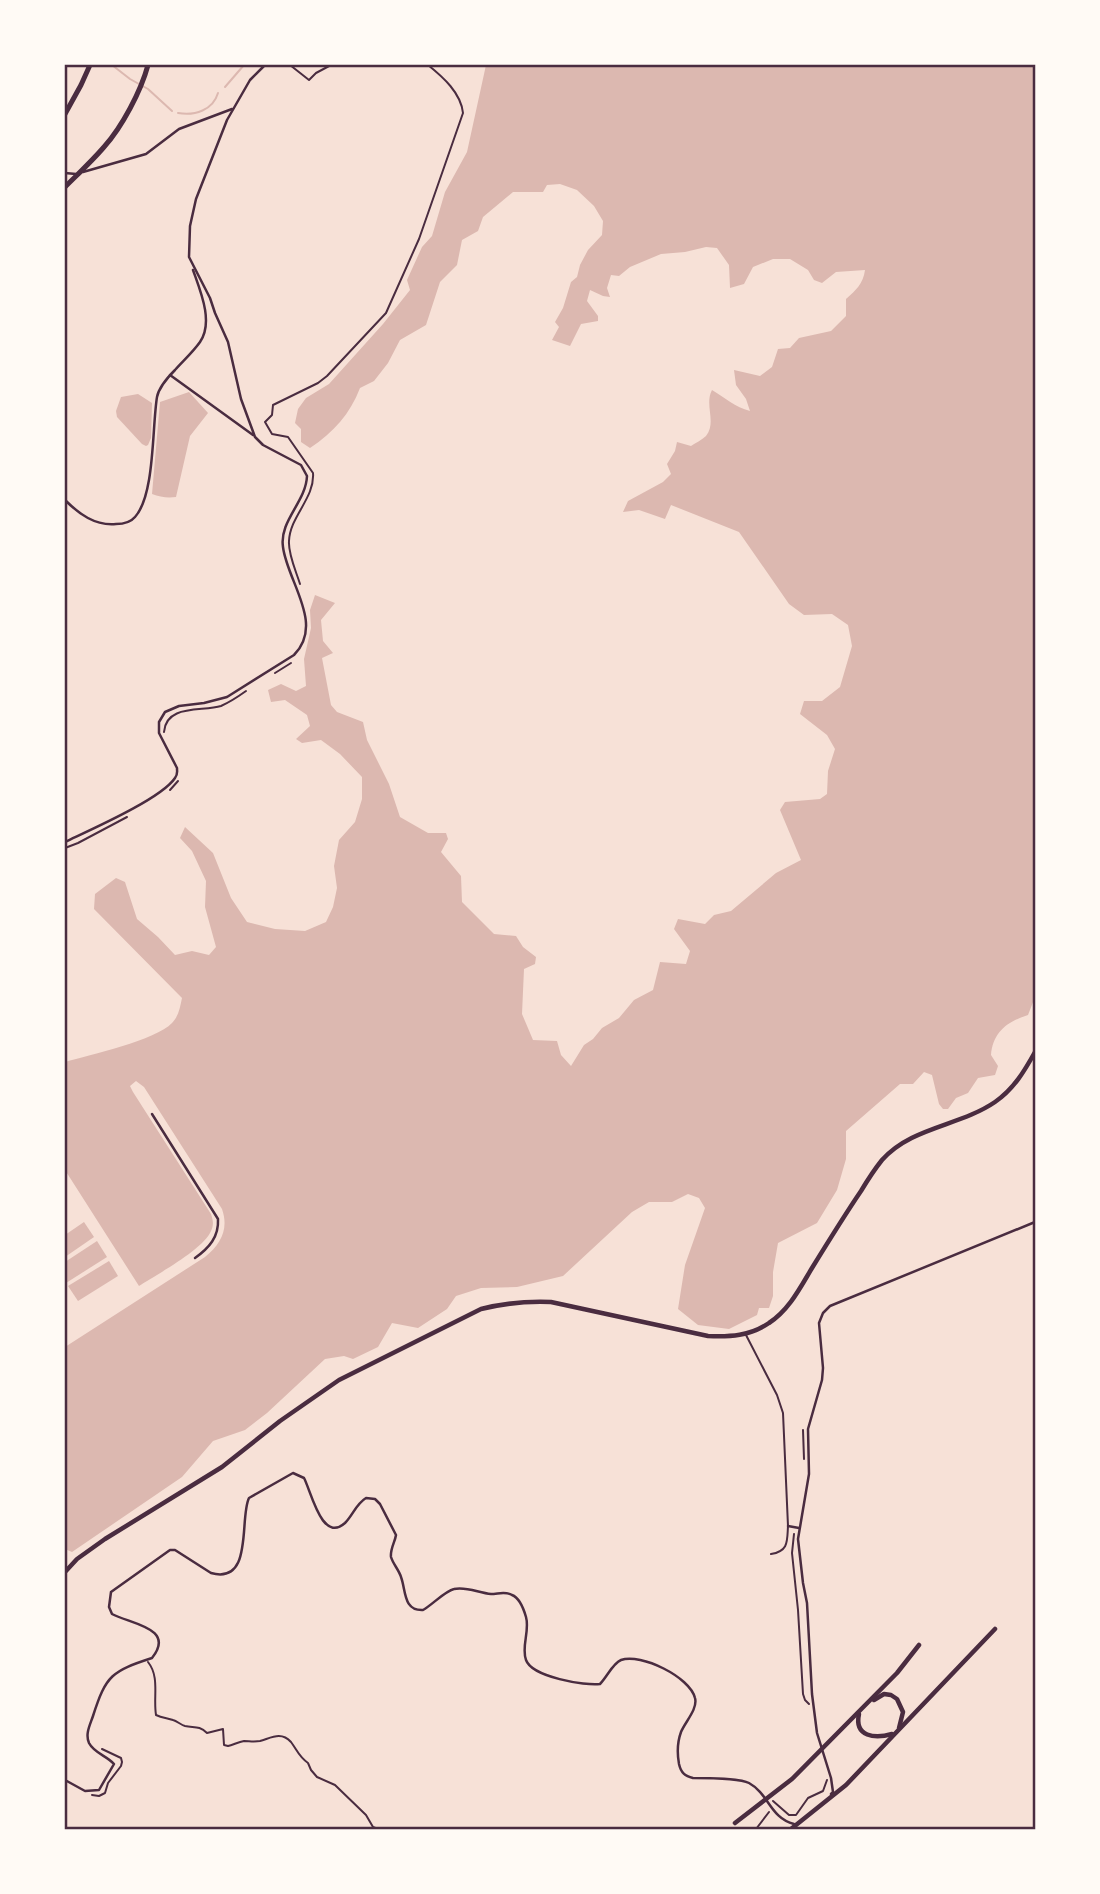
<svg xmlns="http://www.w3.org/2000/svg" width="1100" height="1894" viewBox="0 0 1100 1894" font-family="'Noto Serif',serif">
<rect width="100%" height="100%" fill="#f7e1d7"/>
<g fill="#dcb8b0">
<path d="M486,65H1035V997L1028,1015C1007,1022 993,1032 991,1055L998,1066L995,1075L978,1078L968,1093L956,1098L948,1109H943L939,1104L932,1075L924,1072L913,1084H900L846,1131V1159L837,1190L817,1223L778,1243L773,1272V1296L769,1308H759L757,1315L729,1329L698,1325L678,1309L685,1265L705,1208L699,1198L688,1194L672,1202H649L632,1212L563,1276L517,1287L481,1288L456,1296L447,1309L418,1328L392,1323L378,1347L353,1359L344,1356L325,1359L267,1413L245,1430L213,1441L182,1477L72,1552L65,1549V1347L205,1257C221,1244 229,1229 222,1209L144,1087L136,1081L130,1086L133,1092L211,1214C213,1220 214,1225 211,1231C204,1249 156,1275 139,1286L65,1170V1062C90,1055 156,1040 172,1023C179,1016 180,1007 182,998L94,909L95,894L116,878L125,882L137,919L158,937L175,955L192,951L209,955L216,947L205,907L206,881L192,851L180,838L185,827L213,853L231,898L247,922L275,929L305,931L326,922L333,907L337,888L334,866L339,840L355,822L362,799V777L340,754L321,740L302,743L296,739L310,726L307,715L285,700L271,702L268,690L281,684L296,691L306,686L304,659L311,628L310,610L315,595L335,603L321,620L323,641L333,653L322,658L331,705L337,712L363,722L367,740L389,784L400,817L428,833H446L448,839L441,852L461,876L462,902L494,934L516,936L523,947L536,957L535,964L524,969L522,1014L533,1040L557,1041L561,1055L571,1066L584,1045L593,1039L602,1028L619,1018L634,1000L653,990L660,962L686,964L690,951L674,929L678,919L705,924L714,915L731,911L776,873L801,860L780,810L785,802L820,799L827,794L828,771L835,749L827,735L800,714L804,701H822L840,687L852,646L848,625L832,614L804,615L789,604L739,532L671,505L665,519L639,510L623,512L628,501L663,482L671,474L667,464L675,451L677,442L691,446C695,443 702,440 706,436C717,422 704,405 712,390C725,398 735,407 750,411L746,399L736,385L734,370L760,376L772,367L778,349L790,348L799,338L831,331L846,316V299C856,290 863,284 865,270L836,272L822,283L814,280L808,270L790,259H773L753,267L744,284L730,288L729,265L717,248L706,247L685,252L661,254L630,267L619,276L611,275L607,288L610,297L603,296L590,290L587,301L598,316V321L581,324L570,346L552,340L559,327L555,322L563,308L571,282L577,277L580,265L588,250L602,235L603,221L594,206L577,190L560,184L547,185L543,192H513L483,217L478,231L462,240L457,265L440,282L426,325L400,340L388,363L374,381L360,388C350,414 334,432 310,448L301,442V429L295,423L298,409L306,398L329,384L383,324L410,290L407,280L422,247L432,236L445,192L467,152Z"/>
<path d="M189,392L208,413L190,436L176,497C167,498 160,497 152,494L160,402Z"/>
<polygon points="138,394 152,403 151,438 148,445 146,446 142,444 117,417 116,411 121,397"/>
<polygon points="84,1222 94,1237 65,1257 65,1235"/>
<polygon points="97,1241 107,1257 66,1283 65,1280 65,1262"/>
<polygon points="109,1261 118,1276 78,1301 68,1286"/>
</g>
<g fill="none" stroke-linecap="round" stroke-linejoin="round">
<g stroke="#dcb8b0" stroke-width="2">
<polyline points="112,65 130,79 148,89 172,111"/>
<polyline points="225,87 244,65"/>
<path d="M178,113C195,116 213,110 218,93"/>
</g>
<g stroke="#4a2c40" stroke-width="2">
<polyline points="290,65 309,80 316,73 331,65"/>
<path d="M300,584C296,571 288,554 289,541C290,516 315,498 313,473L288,437L272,434L265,422L272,415L273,405L318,383L327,376L386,313L419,239L463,113C461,93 443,77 428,65"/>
<polyline points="275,673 291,663"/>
<path d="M164,732C166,704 202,712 221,706C230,702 239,696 246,691"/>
<polyline points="170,790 178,781"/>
<polyline points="65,848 78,843 127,817"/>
<polyline points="803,1430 804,1459"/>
<polyline points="794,1534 792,1553 798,1610 803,1694 805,1700 809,1704"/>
<path d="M148,1662C160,1677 153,1697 156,1715C162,1718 167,1718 173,1720C177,1721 181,1725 185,1726C194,1728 199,1725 207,1733L223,1729L224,1745L228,1746C233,1745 238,1742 244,1741C249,1741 254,1742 260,1741C271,1738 281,1731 291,1742C297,1750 299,1757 308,1763L311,1770L317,1777L335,1785L366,1815L373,1827L378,1829"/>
<polyline points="92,1795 99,1796 105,1793 108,1783 121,1766 122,1762 121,1758 102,1749"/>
<polyline points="773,1801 789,1815 796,1815 808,1798 823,1791 827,1780"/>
<polyline points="756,1829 769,1812"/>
</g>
<path stroke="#4a2c40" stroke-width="2" d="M746,1335L777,1395L783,1413L788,1526C787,1541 789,1551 771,1554"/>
<g stroke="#4a2c40" stroke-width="2.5">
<polyline points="83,172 146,154 179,129 232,109"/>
<polyline points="65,173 76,174"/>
<polyline points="170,375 253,435"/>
<path d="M65,500C79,514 95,526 116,524C123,524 130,523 135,517C155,495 152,427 157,397C159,387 168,377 175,370C183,361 193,352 200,342C214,322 200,290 193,270"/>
<path d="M65,842C90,830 161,799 175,778C178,774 177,773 177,768L159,733V722L165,712L179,706L204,703L227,697L294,655C325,624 287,581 283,547C279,521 306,502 307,476L301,465L263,445L255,437L241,399L228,342L215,313L210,298L189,257L190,226L196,199L227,120L250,80L265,65"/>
<path d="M152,1114L218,1219C219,1237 209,1248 195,1258"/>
<polyline points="788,1526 799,1528"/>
<path d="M65,1780L85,1791L99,1790L114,1764C107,1756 94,1753 89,1743C85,1734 90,1725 93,1716C106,1675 112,1671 152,1658C176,1628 131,1624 112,1614L109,1607L111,1592L170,1550H175L211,1573C254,1585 239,1518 249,1498L293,1473L304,1478C311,1491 322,1544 345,1523C353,1515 356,1504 366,1498L375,1499L380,1504L396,1535C395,1542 390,1549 391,1557C393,1564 399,1570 401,1577C406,1590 403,1611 423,1610C432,1605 445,1591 454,1589C466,1586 479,1593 491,1594C498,1594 506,1591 512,1595C520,1598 524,1610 526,1617C530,1631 521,1647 526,1660C532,1677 585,1686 600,1684C607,1677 613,1663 621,1660C641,1653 690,1677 695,1698C698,1709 685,1722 681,1732C677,1743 677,1753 679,1764C681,1773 685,1776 693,1778C706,1778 739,1778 749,1783C769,1794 770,1818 794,1824"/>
<polyline points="831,1794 833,1792 831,1778 817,1733 812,1694 807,1603 803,1583 798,1539 809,1474 808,1429 822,1380 823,1368 819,1323 823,1313 830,1306 1035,1222"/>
</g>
<path stroke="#4a2c40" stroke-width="4.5" d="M65,1572L77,1559L105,1539L222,1467L280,1421L339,1380L481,1309C505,1303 527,1301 551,1302L708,1336C730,1337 750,1336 769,1323C789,1310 800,1288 812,1268C828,1242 844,1216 861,1191C867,1181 874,1170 882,1160C911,1127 960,1126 995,1102C1014,1089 1025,1070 1035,1052"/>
<g stroke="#4a2c40" stroke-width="4.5">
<polyline points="874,1700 884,1694 891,1695 897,1699 903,1712 899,1728"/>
<path d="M859,1714C854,1737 875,1739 892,1734"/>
<polyline points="735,1823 792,1779 897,1673 919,1645"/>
<polyline points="791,1829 846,1785 995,1629"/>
</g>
<g stroke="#4a2c40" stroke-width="5">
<polyline points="65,114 81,85 90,65"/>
<path d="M65,187C78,174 92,161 104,147C122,127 141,91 148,65"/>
</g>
</g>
<rect width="1100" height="1894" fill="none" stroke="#fffaf5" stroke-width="133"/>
<rect x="66" y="66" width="968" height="1762" fill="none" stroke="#4a2c40" stroke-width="2.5"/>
</svg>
